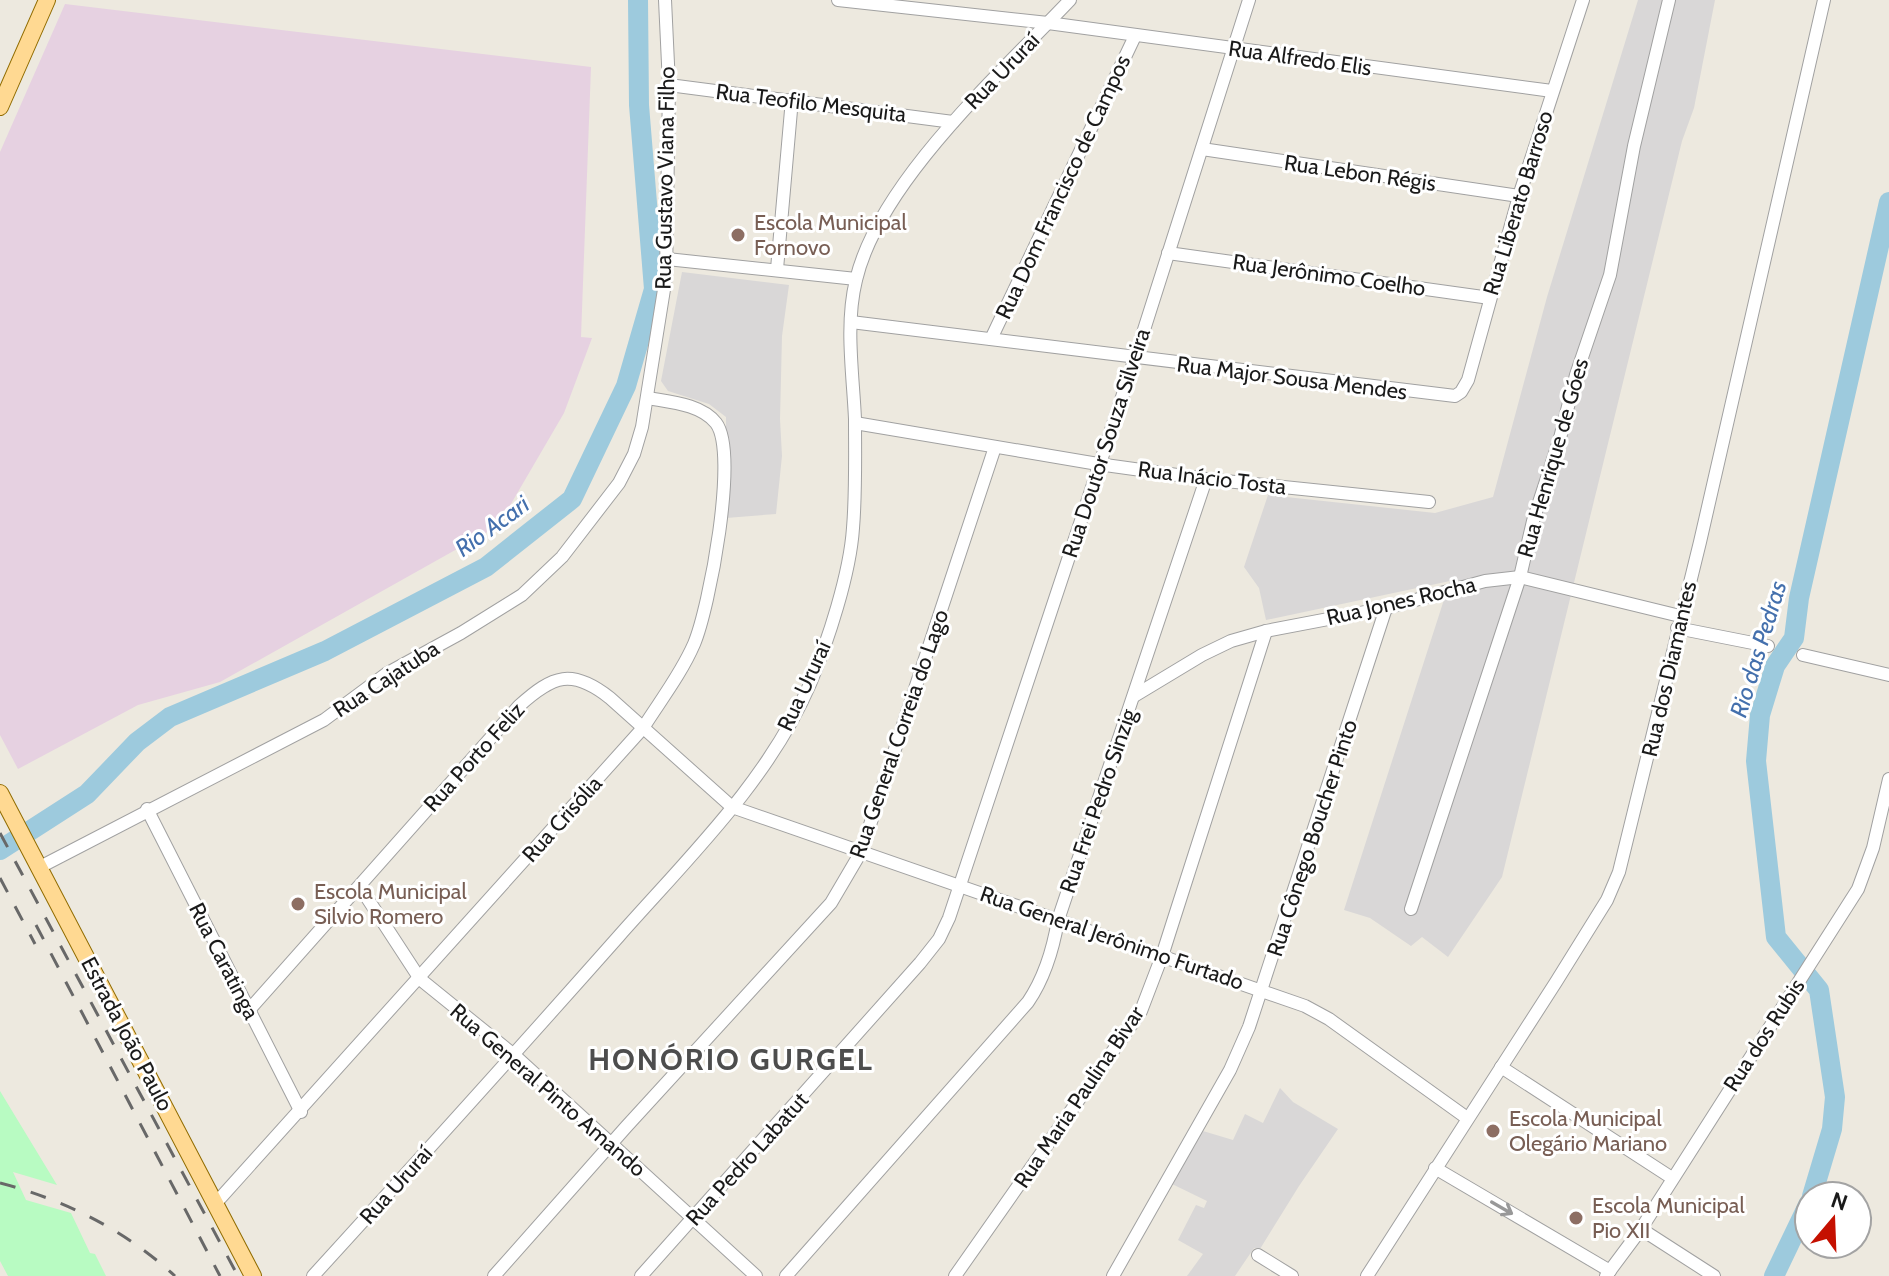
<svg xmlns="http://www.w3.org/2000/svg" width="1889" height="1276" viewBox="0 0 1889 1276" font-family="Cabin,sans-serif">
<rect width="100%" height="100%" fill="#ede9df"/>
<g fill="#d9d7d7">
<polygon points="1638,0 1715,0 1694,108 1682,141 1502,877 1448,957 1422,937 1411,946 1370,918 1344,910 1450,581 1266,620 1259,588 1244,567 1268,495 1435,513 1493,497 1547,297"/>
<polygon points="682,272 789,285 782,336 780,419 782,456 776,514 726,518 726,417 709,404 668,391 661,381"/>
<polygon points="1280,1088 1293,1102 1338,1129 1299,1186 1260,1249 1254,1248 1235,1276 1187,1276 1203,1254 1178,1240 1196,1205 1204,1208 1207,1201 1172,1184 1203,1131 1233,1140 1245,1114 1263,1123"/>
</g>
<polygon fill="#e6d1e1" points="65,4 591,67 581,337 592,338 564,413 498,526 220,682 138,705 18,769 0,735 0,152"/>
<polygon fill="#b8fbc2" points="0,1091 57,1185 13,1172 26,1200 71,1213 90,1253 95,1254 106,1276 8,1276 0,1261"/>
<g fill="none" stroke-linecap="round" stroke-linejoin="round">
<g stroke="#9dcadd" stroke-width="20">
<polyline points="0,850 87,794 137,742 170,717 325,651 486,567 572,499 626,386 654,289 639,105 638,0"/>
<polyline points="1812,1196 1832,1129 1835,1097 1819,990 1776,937 1756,761 1760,715 1775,666 1794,638 1799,598 1889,202"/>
<polyline points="1774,1276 1809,1203"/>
</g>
<defs>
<g id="minor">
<polyline points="838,0 1048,23 1552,91"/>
<polyline points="669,85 953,122"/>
<polyline points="1202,149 1519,196"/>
<polyline points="1168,253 1490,298"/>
<polyline points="667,259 856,279"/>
<polyline points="777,269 792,99"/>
<polyline points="851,322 1455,396 1461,392 1468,380 1519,196 1583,0"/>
<polyline points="991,339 1135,36"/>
<polyline points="855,423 1098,464 1206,479 1429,502"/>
<polyline points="1677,628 1768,646"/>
<polyline points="1803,655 1889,675"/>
<polyline points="1134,696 1202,655 1231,641 1266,631 1386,608 1485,581 1520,577 1680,616"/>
<polyline points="147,809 301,1112"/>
<polyline points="40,867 324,720 386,674 461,633 522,595 562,557 619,483 634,454 642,427 666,277 669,85 665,0"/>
<polyline points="360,887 420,979 514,1055 756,1276"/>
<polyline points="1411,909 1520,577 1533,521 1560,438 1576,375 1610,275 1634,146 1669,0"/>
<path d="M249,1010L519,706C553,675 572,668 610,698L732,807L1305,1006L1329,1019L1467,1118"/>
<polyline points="1501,1067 1672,1178"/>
<polyline points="1435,1168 1610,1271"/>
<path d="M215,1204L643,728C660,701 681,674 694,644C709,609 739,453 716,423C701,404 670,402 648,398"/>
<polyline points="1641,1229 1714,1276"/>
<polyline points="1258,1255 1292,1276"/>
<path d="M313,1276C416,1163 518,1050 619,936C688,858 768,781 810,684C828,641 850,574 853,528C856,492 855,455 855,419C853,374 845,325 856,280C879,182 1001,73 1070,0"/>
<polyline points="494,1276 626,1127 831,903 861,852 995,447"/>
<polyline points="641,1276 920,963 939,939 949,918 1135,358 1249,0"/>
<path d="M786,1276L1028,1002C1045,977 1053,950 1058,920L1206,479"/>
<polyline points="955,1276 1141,1011 1162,956 1266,631"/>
<polyline points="1113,1276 1230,1070 1249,1027 1386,608"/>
<polyline points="1367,1276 1556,982 1607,900 1619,872 1700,542 1824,0"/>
<polyline points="1606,1276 1641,1229 1858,889 1873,848 1889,779"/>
</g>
<g id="major">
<polyline points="0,107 47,0"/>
<polyline points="0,793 253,1276"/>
</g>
</defs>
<use href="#minor" stroke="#a1a1a1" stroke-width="14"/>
<use href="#major" stroke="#916c00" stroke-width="18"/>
<use href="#minor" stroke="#fff" stroke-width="12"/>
<use href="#major" stroke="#ffd992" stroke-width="16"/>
<g stroke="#686868" stroke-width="3" stroke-dasharray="16 16" stroke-linecap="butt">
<polyline points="0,833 238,1276"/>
<polyline points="0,878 35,944"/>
<polyline points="36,925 220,1276"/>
<path d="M0,1183C65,1200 125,1230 175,1276"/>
</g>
</g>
<defs><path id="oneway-shaft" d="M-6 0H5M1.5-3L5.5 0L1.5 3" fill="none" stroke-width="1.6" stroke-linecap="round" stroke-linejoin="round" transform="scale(2)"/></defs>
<use stroke="#989898" href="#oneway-shaft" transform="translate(1502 1208) rotate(30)"/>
<g fill="#8d6e63" stroke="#fff" stroke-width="3">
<circle cx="738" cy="235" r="8"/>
<circle cx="298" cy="904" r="8"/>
<circle cx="1493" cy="1131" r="8"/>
<circle cx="1576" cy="1218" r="8"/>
</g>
<g text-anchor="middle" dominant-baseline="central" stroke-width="6" stroke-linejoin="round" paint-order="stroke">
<g font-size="22" fill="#1a1a1a" stroke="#fff">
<text transform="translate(1300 58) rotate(8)">Rua Alfredo Elis</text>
<text transform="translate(1002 71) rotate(-46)">Rua Ururaí</text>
<text transform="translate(811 103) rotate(7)">Rua Teofilo Mesquita</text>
<text transform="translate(1360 173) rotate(8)">Rua Lebon Régis</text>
<text transform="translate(665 178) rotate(-89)">Rua Gustavo Viana Filho</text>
<text transform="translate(1063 187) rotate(-65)">Rua Dom Francisco de Campos</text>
<text transform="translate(1518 203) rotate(-73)">Rua Liberato Barroso</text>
<text transform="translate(1329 275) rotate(8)">Rua Jerônimo Coelho</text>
<text transform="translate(1292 378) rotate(7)">Rua Major Sousa Mendes</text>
<text transform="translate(1106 443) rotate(-72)">Rua Doutor Souza Silveira</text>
<text transform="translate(1553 458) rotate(-74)">Rua Henrique de Góes</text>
<text transform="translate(1212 478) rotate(7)">Rua Inácio Tosta</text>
<text transform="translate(1401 601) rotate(-13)">Rua Jones Rocha</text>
<text transform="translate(1669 669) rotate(-77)">Rua dos Diamantes</text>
<text transform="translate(386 679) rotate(-33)">Rua Cajatuba</text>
<text transform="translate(804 686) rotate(-65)">Rua Ururaí</text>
<text transform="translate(899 734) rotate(-71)">Rua General Correia do Lago</text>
<text transform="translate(474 757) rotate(-48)">Rua Porto Feliz</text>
<text transform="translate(1098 801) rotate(-71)">Rua Frei Pedro Sinzig</text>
<text transform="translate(562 819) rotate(-48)">Rua Crisólia</text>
<text transform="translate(1312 838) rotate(-72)">Rua Cônego Boucher Pinto</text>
<text transform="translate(1112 938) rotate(19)">Rua General Jerônimo Furtado</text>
<text transform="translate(224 961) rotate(63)">Rua Caratinga</text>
<text transform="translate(127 1034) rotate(62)">Estrada João Paulo</text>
<text transform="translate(1764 1035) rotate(-57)">Rua dos Rubis</text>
<text transform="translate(548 1090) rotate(41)">Rua General Pinto Amando</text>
<text transform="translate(1079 1097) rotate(-56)">Rua Maria Paulina Bivar</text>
<text transform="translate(747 1159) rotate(-48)">Rua Pedro Labatut</text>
<text transform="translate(396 1185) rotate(-48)">Rua Ururaí</text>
</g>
<g font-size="22" fill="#785e54" stroke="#fff" text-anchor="start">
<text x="754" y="222">Escola Municipal<tspan x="754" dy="25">Fornovo</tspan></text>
<text x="314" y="891">Escola Municipal<tspan x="314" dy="25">Silvio Romero</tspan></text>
<text x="1509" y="1118">Escola Municipal<tspan x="1509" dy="25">Olegário Mariano</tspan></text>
<text x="1592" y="1205">Escola Municipal<tspan x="1592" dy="25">Pio XII</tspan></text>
</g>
<g font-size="24" font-style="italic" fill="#4470ad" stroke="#fff">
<text transform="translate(492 526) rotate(-36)">Rio Acari</text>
<text transform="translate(1758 649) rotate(-73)">Rio das Pedras</text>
</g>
<g font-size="30" font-weight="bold" letter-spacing="2" fill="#4d4d4d" stroke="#fff">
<text x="731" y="1059">HONÓRIO GURGEL</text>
</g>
</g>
<g transform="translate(1833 1220) rotate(19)"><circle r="38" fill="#ffffff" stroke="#a3a3a3" stroke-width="2"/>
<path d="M0-6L14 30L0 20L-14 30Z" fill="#c51000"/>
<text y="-12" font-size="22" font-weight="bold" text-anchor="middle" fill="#1a1a1a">N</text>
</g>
</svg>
